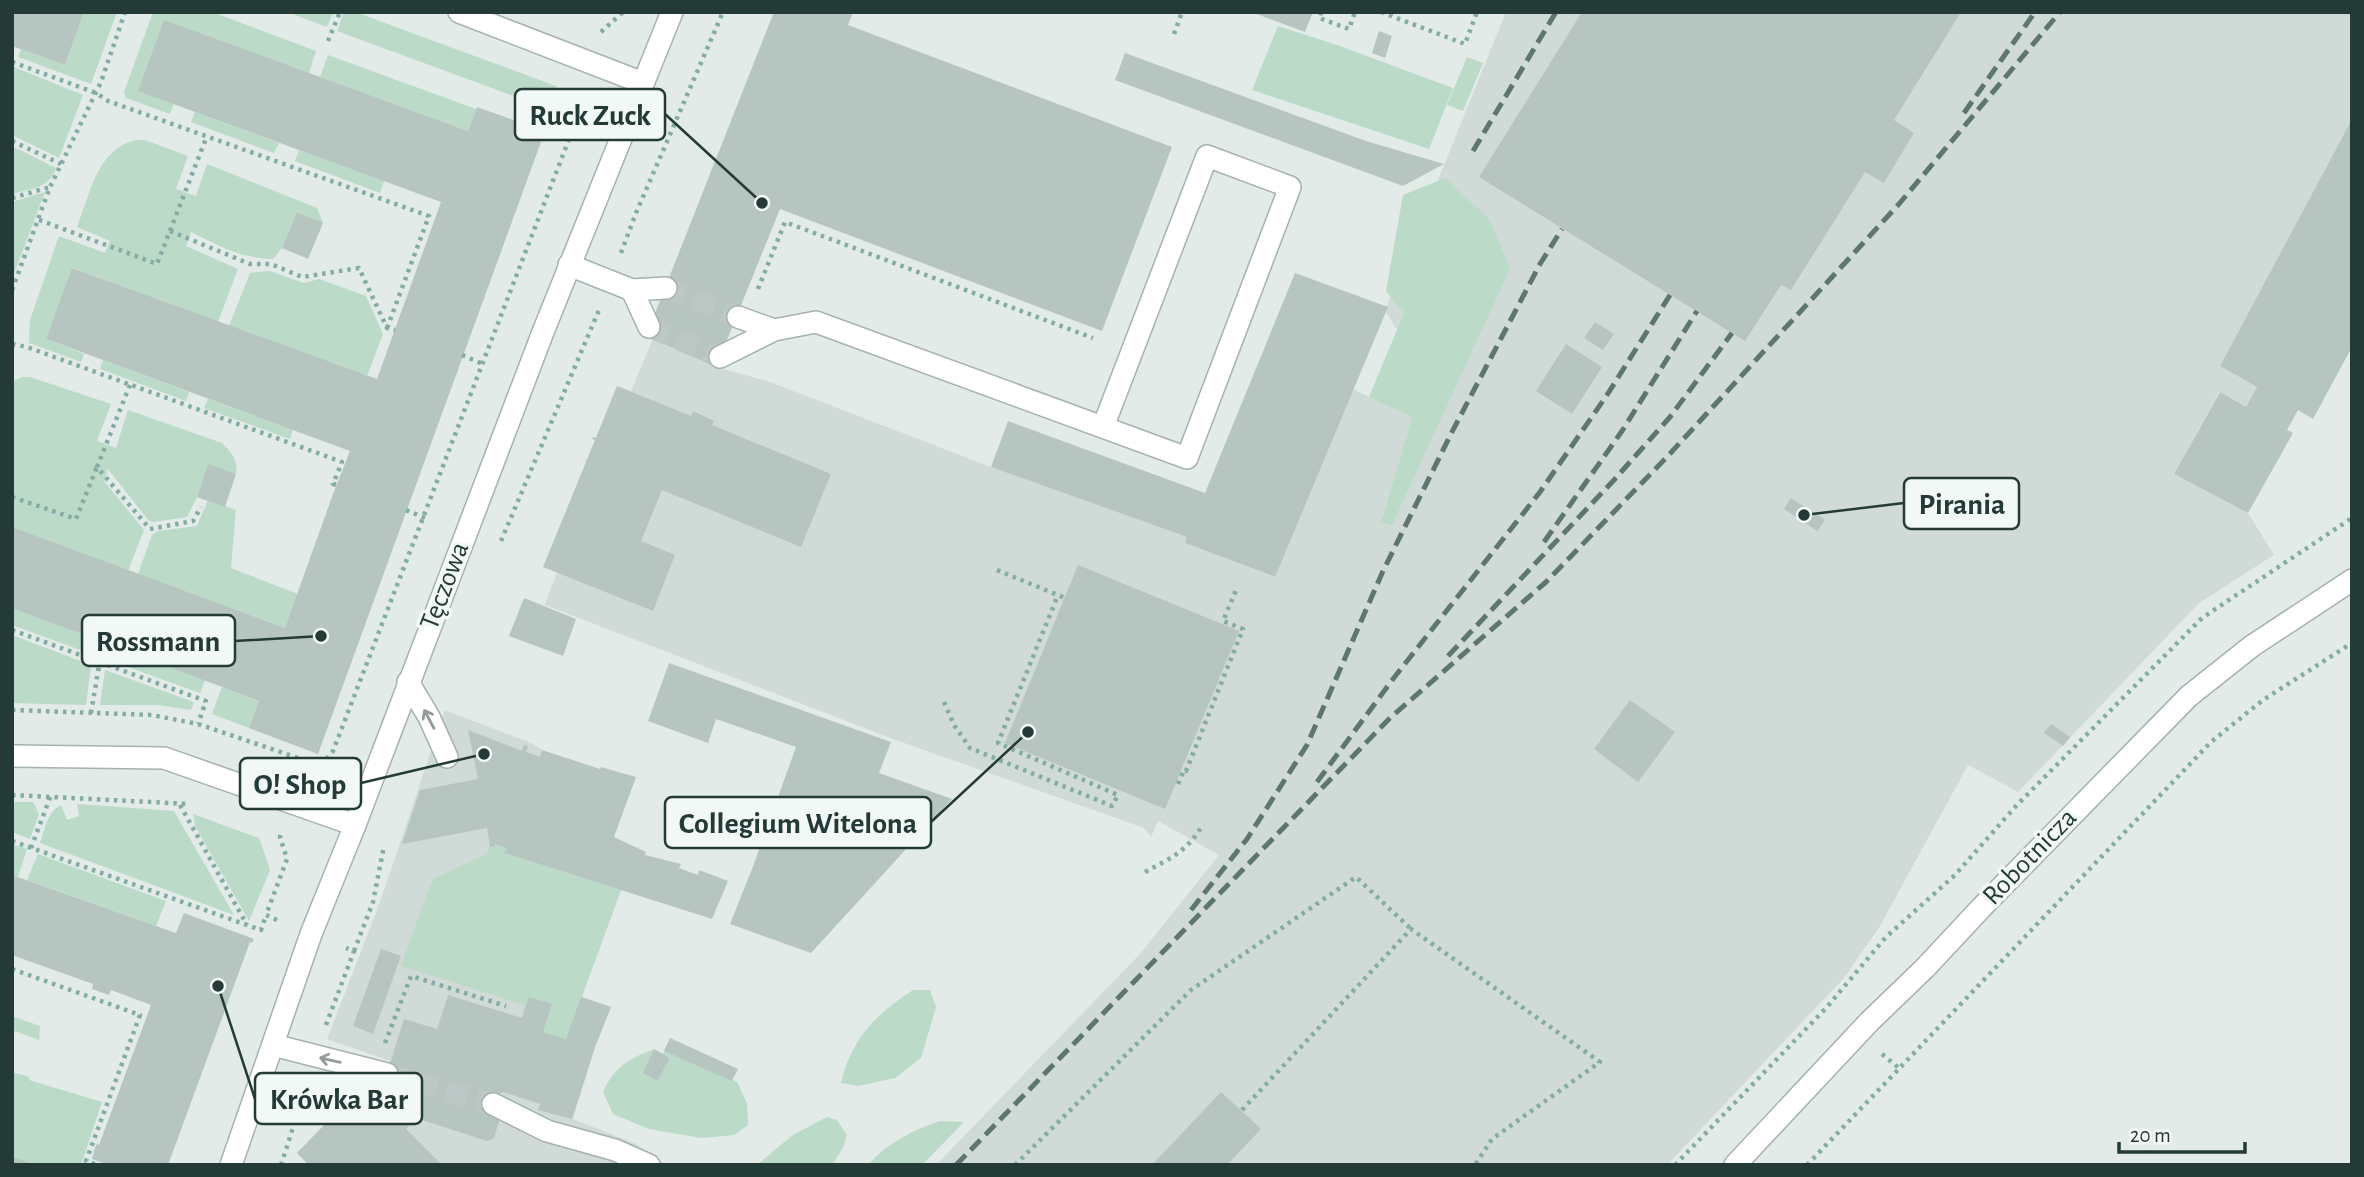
<svg xmlns="http://www.w3.org/2000/svg" width="2364" height="1177" viewBox="0 0 2364 1177" font-family="'Alegreya Sans',sans-serif">
<rect width="100%" height="100%" fill="#e2ebe8"/>
<g fill="#d0dad7">
<polygon points="1506,12 2352,12 2352,119 2220,366 2257,387 2246,407 2219,392 2174,474 2248,513 2274,555 2199,603 2018,792 1968,765 1880,926 1844,978 1667,1165 936,1165 1140,954 1219,855 1158,821 1151,837 1144,828 893,739 545,605 557,572 586,462 584,460 587,459 595,440 593,437 596,438 617,386 631,391 653,339 716,367 770,382 991,467 1187,537 1185,543 1274,577 1353,389 1412,417 1381,521 1438,421 1397,330 1385,311"/>
<polygon points="445,710 531,743 542,750 505,853 621,890 582,997 611,1007 595,1047 573,1119 634,1143 667,1165 309,1165 297,1153 361,1087 379,1104 392,1091 384,1083 390,1061 327,1039 379,905"/>
</g>
<g fill="#bcdac8">
<polygon points="84,12 117,12 91,84 18,57 21,49 65,65"/>
<polygon points="153,12 212,12 316,51 309,73 174,104 170,114 126,98 124,92"/>
<polygon points="287,12 333,12 327,27"/>
<polygon points="344,12 355,12 556,86 558,91 551,110 337,31"/>
<polygon points="1278,26 1337,45 1453,88 1429,149 1252,90"/>
<polygon points="328,55 476,109 468,131 320,77"/>
<polygon points="1467,57 1483,63 1463,111 1447,105"/>
<polygon points="14,67 83,95 59,158 12,135"/>
<polygon points="195,112 279,143 274,153 191,122"/>
<path d="M136,140H145L188,156L176,189L196,196L207,164L317,208L323,223L297,212L282,248L273,259C236,257 222,247 191,232L186,246L238,269L218,322L73,268L46,339L84,354L81,362L29,343L30,320L59,236L105,253L110,241L77,227C90,194 97,149 136,140Z"/>
<path d="M12,146L56,168C48,189 33,188 12,194Z"/>
<polygon points="299,150 384,181 380,193 295,161"/>
<polygon points="1445,178 1490,220 1510,269 1392,525 1381,522 1412,417 1369,397 1404,313 1386,291 1403,195"/>
<polygon points="45,192 12,279 12,202"/>
<polygon points="270,271 304,283 319,279 366,296 383,334 367,376 229,326 250,273"/>
<polygon points="103,360 189,392 186,401 100,369"/>
<path d="M22,377H30L111,404L97,441L116,448L128,410L222,443C232,453 238,460 236,474L208,465L197,497L187,517L154,522L149,521L108,469L104,481L144,530L128,571L12,527L14,490L12,489V382Z"/>
<polygon points="208,399 293,430 290,439 204,408"/>
<polygon points="208,500 236,510 231,568 298,594 285,628 138,574 152,535 158,531 197,526"/>
<polygon points="13,608 99,641 94,655 12,625"/>
<polygon points="12,635 91,665 86,705 12,703"/>
<polygon points="122,650 205,680 200,693 117,663"/>
<polygon points="105,670 194,702 191,710 158,705 100,705"/>
<polygon points="222,687 259,701 249,728 212,714"/>
<polygon points="12,802 33,802 39,814 30,839 12,832"/>
<path d="M77,804L174,811L234,915L40,843C45,829 47,812 61,805L67,820L79,816Z"/>
<polygon points="193,814 259,838 270,870 249,921 195,826"/>
<polygon points="12,844 27,849 18,877 12,875"/>
<polygon points="495,844 507,848 506,853 621,890 566,1039 529,1028 522,1018 525,1005 401,966 432,880 486,854 490,847 493,847"/>
<polygon points="38,854 166,901 156,926 27,880"/>
<path d="M913,990H930L936,1007L921,1058L895,1078L858,1086L841,1083C851,1039 876,1014 913,990Z"/>
<polygon points="12,1016 40,1026 39,1040 15,1031 12,1038"/>
<path d="M654,1049L642,1073L658,1081L670,1058L663,1054L664,1051L737,1082L747,1103L748,1125L734,1135L701,1138L649,1129L613,1114L603,1092C614,1067 630,1058 654,1049Z"/>
<polygon points="12,1072 30,1077 29,1080 102,1102 82,1162 87,1165 33,1165 12,1157"/>
<polygon points="827,1117 837,1120 847,1135 843,1148 832,1165 757,1165 793,1135"/>
<path d="M940,1121L964,1122L922,1165H868C887,1143 913,1130 940,1121Z"/>
</g>
<g fill="#b7c5c1">
<polygon points="12,12 84,12 65,65 12,46"/>
<polygon points="774,12 853,12 848,25 1172,147 1102,331 780,209 716,367 646,336"/>
<polygon points="1251,12 1313,12 1305,32"/>
<polygon points="1582,12 1961,12 1894,120 1914,133 1884,183 1865,172 1791,290 1781,285 1745,341 1479,177"/>
<polygon points="164,20 468,131 477,107 545,131 318,754 249,728 259,701 12,608 12,527 285,628 333,494 350,451 46,339 72,268 377,379 441,202 138,91"/>
<polygon points="1379,31 1392,36 1385,58 1372,53"/>
<polygon points="1125,53 1366,141 1444,164 1403,186 1115,80"/>
<polygon points="2352,119 2352,347 2313,419 2298,410 2287,430 2293,433 2248,513 2174,474 2220,392 2246,407 2257,387 2220,366"/>
<polygon points="297,212 323,223 308,259 282,248"/>
<polygon points="1295,273 1388,307 1275,577 1185,543 1187,537 991,467 1008,421 1205,493"/>
<polygon points="1595,322 1614,334 1603,350 1584,338"/>
<polygon points="1566,344 1602,367 1572,414 1536,391"/>
<polygon points="617,386 691,416 693,411 714,421 712,425 831,474 801,547 662,490 641,541 675,555 653,611 543,567 595,440 592,439 593,437 596,438"/>
<polygon points="208,464 236,474 225,507 197,497"/>
<polygon points="1791,498 1825,520 1817,531 1784,509"/>
<polygon points="1078,565 1239,631 1165,809 1005,743"/>
<polygon points="524,598 576,619 563,656 509,636"/>
<polygon points="669,663 891,742 879,773 952,799 811,953 730,924 752,869 796,747 716,719 708,743 648,721"/>
<polygon points="1630,700 1675,732 1638,782 1594,749"/>
<polygon points="2051,724 2070,737 2063,746 2044,733"/>
<polygon points="468,730 522,751 524,745 528,746 526,752 540,757 542,750 600,769 601,767 636,777 614,837 646,852 645,855 681,864 679,868 698,875 699,870 728,881 712,919 505,853 507,848 495,844 494,847 490,847 487,828 402,844 420,790 478,779"/>
<polygon points="12,875 176,933 184,913 254,939 252,943 250,942 168,1165 108,1165 92,1159 96,1144 99,1145 151,1005 111,990 109,995 92,989 93,984 12,955"/>
<polygon points="381,949 401,956 373,1034 353,1026"/>
<polygon points="448,995 522,1018 529,997 552,1004 543,1032 566,1039 581,997 611,1007 595,1047 572,1119 538,1110 540,1104 503,1092 495,1096 495,1114 499,1121 494,1138 487,1141 416,1118 406,1129 442,1165 309,1165 297,1153 361,1087 379,1104 392,1091 384,1083 404,1019 437,1029"/>
<polygon points="670,1038 738,1069 732,1081 664,1051"/>
<polygon points="654,1049 670,1058 658,1081 642,1073"/>
<polygon points="1221,1092 1261,1129 1227,1165 1152,1165"/>
<polygon points="12,1157 33,1164 33,1165 12,1165"/>
</g>
<g fill="none" stroke-linecap="round" stroke-linejoin="round">
<g stroke="#bcc8c5" stroke-width="21" stroke-dasharray="21 10" stroke-linecap="butt">
<polyline points="666,288 738,317"/>
<polyline points="649,327 720,357"/>
<polyline points="387,1074 493,1104"/>
</g>
<defs>
<g id="minor">
<polyline points="459,12 643,83"/>
<polyline points="569,265 632,290 666,288"/>
<polyline points="632,290 649,327"/>
<polyline points="738,317 774,330"/>
<polyline points="720,357 774,330 816,322 1187,458 1290,187 1207,156 1103,427"/>
<polyline points="408,682 429,717 447,757"/>
<polyline points="12,756 164,758 355,825"/>
<polyline points="273,1045 387,1074"/>
<polyline points="493,1104 547,1131 615,1150 649,1165"/>
<polyline points="231,1165 311,934 355,825 543,332 672,12"/>
<polyline points="1735,1165 1869,1022 1925,968 1982,907 2189,696 2252,646 2352,580"/>
</g>
</defs>
<use href="#minor" stroke="#a5b2af" stroke-width="24"/>
<g stroke="#85aca4" stroke-width="4.5" stroke-dasharray="3.5 5" stroke-linecap="butt">
<polyline points="1321,12 1319,18 1349,29 1355,12"/>
<polyline points="1381,12 1465,44 1477,12"/>
<polyline points="601,32 623,12"/>
<polyline points="1174,34 1182,12"/>
<polyline points="328,41 340,12"/>
<polyline points="12,62 96,93 108,101 429,216 387,328"/>
<polyline points="12,141 61,164"/>
<polyline points="12,198 50,187"/>
<polyline points="39,220 157,264 207,136"/>
<polyline points="170,231 250,264 271,264 302,277 359,268 387,328 395,330"/>
<polyline points="621,253 636,213 723,12"/>
<polyline points="758,289 785,222 1093,338"/>
<polyline points="12,290 50,187 101,82 125,12"/>
<polyline points="12,344 27,347 342,462 333,484 337,485"/>
<polyline points="462,355 483,364"/>
<polyline points="130,385 97,467 150,529 193,521 201,507"/>
<polyline points="12,497 76,519 97,467"/>
<polyline points="406,510 425,518"/>
<polyline points="501,541 599,310"/>
<polyline points="997,570 1065,598"/>
<polyline points="12,630 206,701 198,724"/>
<polyline points="944,702 954,725 970,748 1112,806 1118,795 998,743 1058,595"/>
<polyline points="12,710 152,715 198,724 310,762 324,762 333,751 571,134 572,98 575,91"/>
<polyline points="91,713 100,660"/>
<polyline points="1178,784 1184,770 1186,771 1243,629 1223,621 1237,588"/>
<polyline points="12,795 190,804"/>
<polyline points="180,805 247,925"/>
<polyline points="12,841 261,930 266,915"/>
<polyline points="31,848 51,795"/>
<path d="M1145,872C1171,858 1188,851 1203,824"/>
<polyline points="277,920 266,915 287,859 280,837 281,832"/>
<polyline points="354,951 373,902 384,846"/>
<polyline points="12,969 140,1015 86,1161 97,1165"/>
<polyline points="326,1025 354,951 346,948"/>
<polyline points="385,1043 411,976 506,1006"/>
<polyline points="1882,1054 1900,1069"/>
<polyline points="1242,1110 1411,929 1600,1062 1492,1139 1475,1165"/>
<polyline points="281,1165 306,1087"/>
<polyline points="1015,1165 1191,990 1356,877 1411,929"/>
<polyline points="1675,1165 1827,1007 1886,937 1955,875 2016,806 2202,618 2352,518"/>
<polyline points="1807,1165 2211,742 2263,700 2352,643"/>
</g>
<use href="#minor" stroke="#fff" stroke-width="21"/>
<g stroke="#5e7672" stroke-width="5" stroke-dasharray="14 7" stroke-linecap="butt">
<polyline points="1964,113 2035,12"/>
<polyline points="1473,151 1556,12"/>
<polyline points="1544,542 1622,431 1697,311"/>
<polyline points="1448,656 1614,480 1670,417 1732,333"/>
<polyline points="1317,782 1393,679 1540,492 1607,395 1670,295"/>
<polyline points="1191,910 1247,839 1307,745 1383,571 1453,430 1540,264 1562,229"/>
<polyline points="956,1165 1390,718 1546,582 1666,458 1899,204 2060,12"/>
</g>
</g>
<defs><path id="oneway-shaft" d="M-6 0H5M1.5-3L5.5 0L1.5 3" fill="none" stroke-width="1.6" stroke-linecap="round" stroke-linejoin="round" transform="scale(1.75)"/></defs>
<g stroke="#919c9b">
<use href="#oneway-shaft" transform="translate(429 719) rotate(-118)"/>
<use href="#oneway-shaft" transform="translate(330 1060) rotate(-167)"/>
</g>
<g text-anchor="middle" dominant-baseline="central" stroke-width="7" stroke-linejoin="round" paint-order="stroke">
<g font-size="28" fill="#233a37" stroke="#f2f8f5">
<text transform="translate(445 586) rotate(-69)">Tęczowa</text>
<text transform="translate(2030 857) rotate(-46)">Robotnicza</text>
</g>
</g>
<path fill="none" stroke="#233a37" stroke-width="2.5" d="M762 203L665 114M1804 515L1904 503M321 636L235 641M484 754L361 783M1028 732L931 822M218 986L255 1099"/>
<g fill="#233a37" stroke="#f2f8f5" stroke-width="2.5">
<circle cx="762" cy="203" r="7"/>
<circle cx="1804" cy="515" r="7"/>
<circle cx="321" cy="636" r="7"/>
<circle cx="484" cy="754" r="7"/>
<circle cx="1028" cy="732" r="7"/>
<circle cx="218" cy="986" r="7"/>
</g>
<g fill="#f2f8f5" stroke="#233a37" stroke-width="2.5">
<rect x="515" y="89" width="150" height="51" rx="7"/>
<rect x="1904" y="478" width="115" height="51" rx="7"/>
<rect x="82" y="615" width="153" height="51" rx="7"/>
<rect x="240" y="758" width="121" height="51" rx="7"/>
<rect x="665" y="797" width="266" height="51" rx="7"/>
<rect x="255" y="1073" width="167" height="51" rx="7"/>
</g>
<g font-size="30" text-anchor="middle" font-weight="bold" fill="#233a37">
<text x="590" y="125">Ruck Zuck</text>
<text x="1962" y="514">Pirania</text>
<text x="158" y="651">Rossmann</text>
<text x="300" y="794">O! Shop</text>
<text x="798" y="833">Collegium Witelona</text>
<text x="339" y="1109">Krówka Bar</text>
</g>
<rect width="2364" height="1177" fill="none" stroke="#233a37" stroke-width="28"/>
<path d="M2119 1142v10h126v-10" fill="none" stroke="#233a37" stroke-width="3.5"/>
<text x="2130" y="1142" font-size="21" fill="#233a37" stroke="#f2f8f5" stroke-width="5" paint-order="stroke">20 m</text>
</svg>
